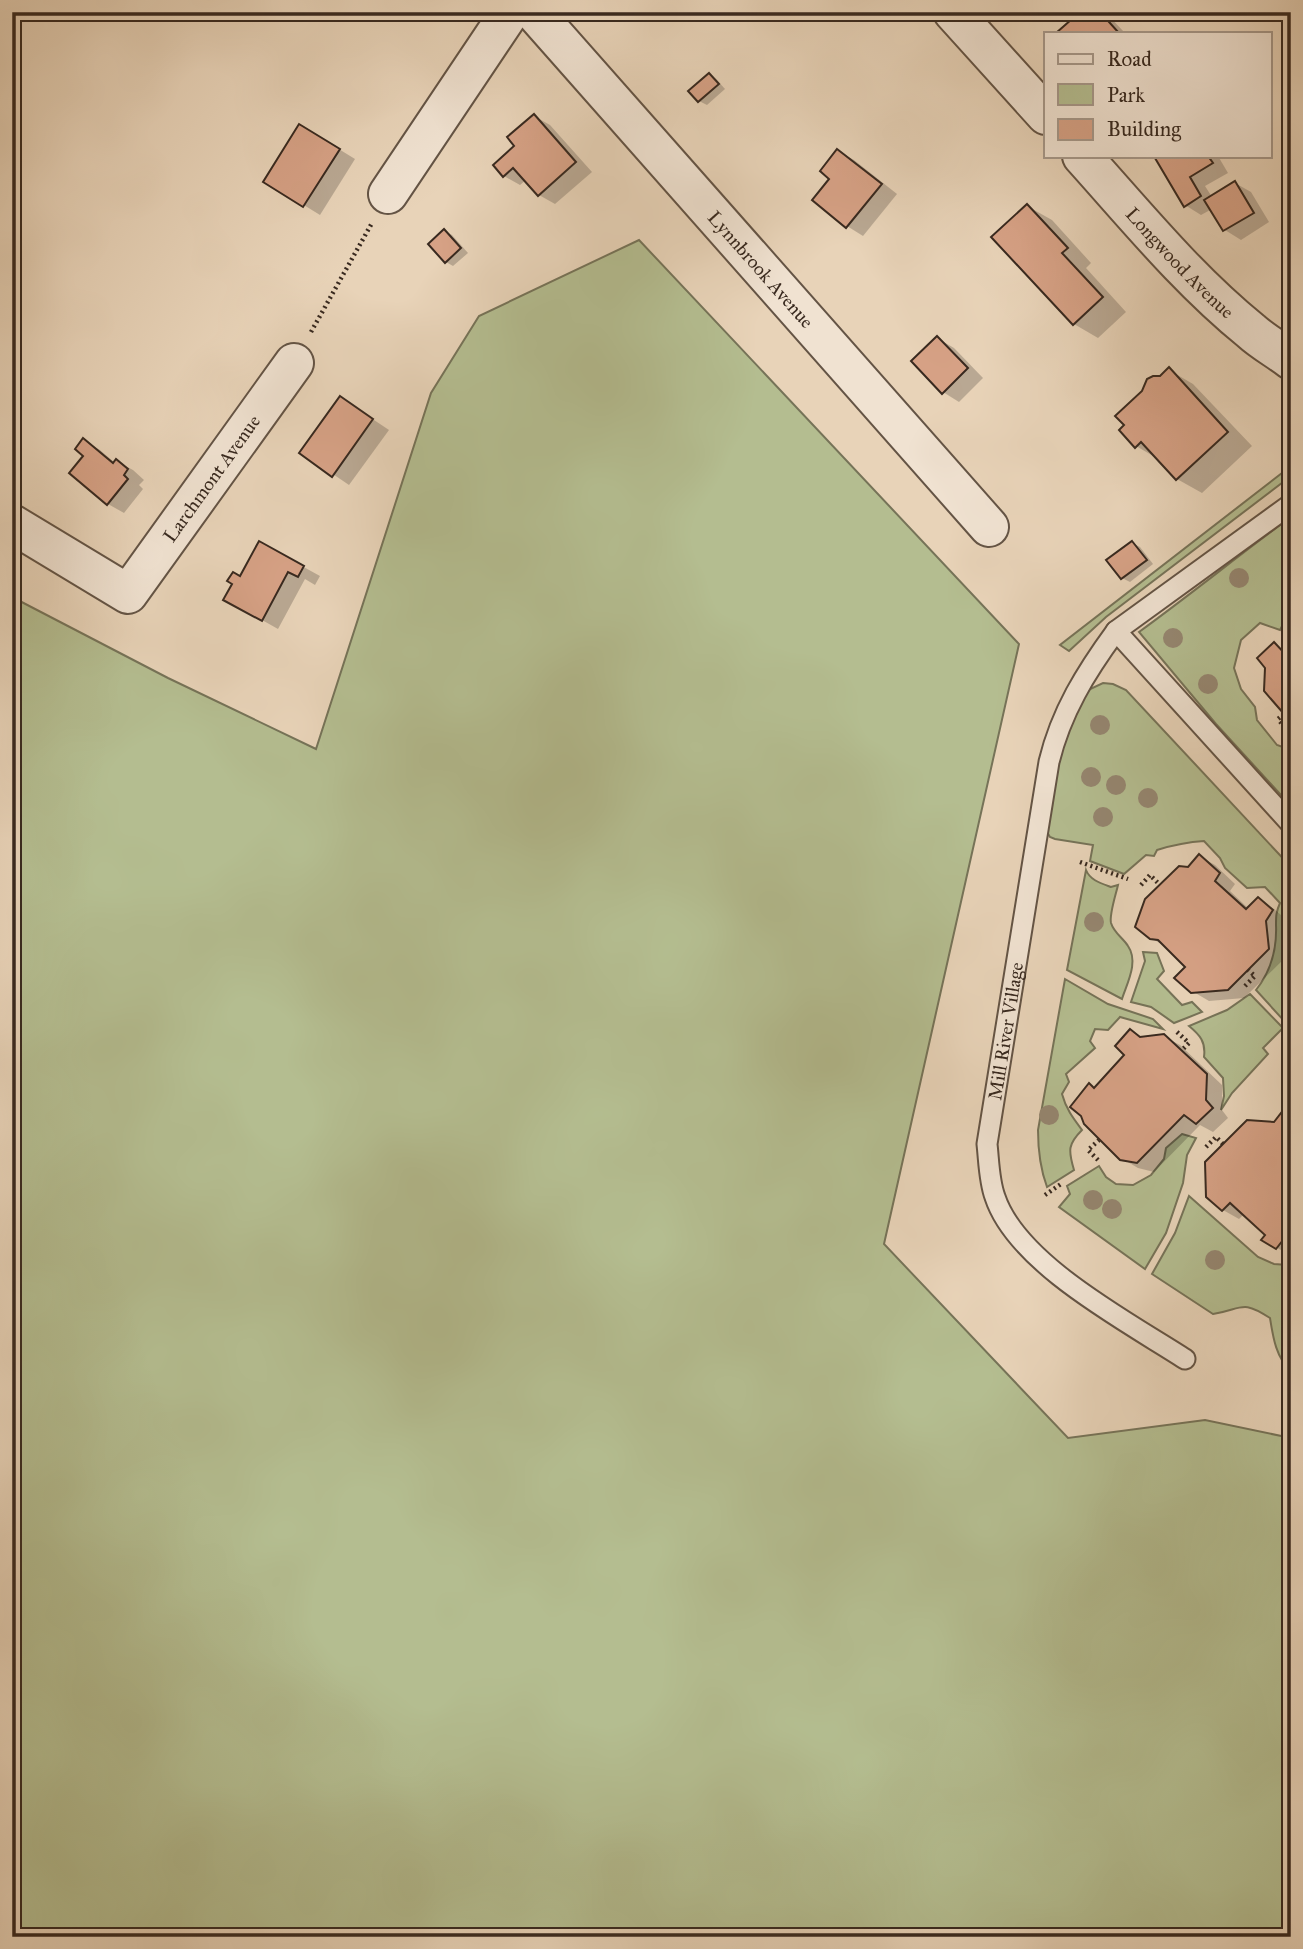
<svg xmlns="http://www.w3.org/2000/svg" width="1303" height="1949" viewBox="0 0 1303 1949" font-family="'IM FELL Great Primer',serif">
<rect width="100%" height="100%" fill="#e8d3b8"/>
<filter id="stains"><feTurbulence type="fractalNoise" baseFrequency=".00286" numOctaves="4"/><feColorMatrix values="0 0 0 0 .2 0 0 0 0 .09 0 0 0 0 .02 0 0 0 .5 -.17"/></filter>
<radialGradient id="worn" r=".72"><stop offset=".6" stop-color="#630" stop-opacity="0"/><stop offset="1" stop-color="#630" stop-opacity=".3"/></radialGradient>
<g fill="#b4bd90" stroke="#767358" stroke-width="2">
<polygon points="639,240 1019,644 884,1244 1068,1438 1205,1420 1291,1438 1291,1937 12,1937 12,597 168,678 316,749 431,393 479,316"/>
<polygon points="1291,466 1291,476 1106,617 1069,651 1060,645"/>
<path d="M1291,517V609L1280,630L1260,623L1241,640L1234,668L1241,689L1255,707L1257,720L1277,745L1291,750V806L1216,724L1139,632C1190,595 1239,555 1291,517Z"/>
<path d="M1103,683L1113,684L1126,690L1291,867V1019L1286,1023L1256,990C1271,971 1277,949 1276,925C1276,916 1276,912 1280,903L1265,887L1247,888L1225,868L1220,858L1204,841C1187,842 1173,845 1157,850L1154,856L1146,855L1124,874L1090,861L1093,845L1055,839L1050,837L1047,832L1055,775L1065,735L1086,691Z"/>
<path d="M1086,870C1090,880 1100,883 1111,887L1118,885C1116,894 1109,915 1111,923C1114,933 1123,938 1128,946C1139,962 1127,983 1122,999L1067,970Z"/>
<polygon points="1143,952 1157,953 1164,971 1157,979 1182,1005 1192,1002 1202,1012 1174,1023 1151,1007 1131,1002 1145,961"/>
<path d="M1065,979L1108,1004L1153,1019L1163,1029L1120,1017L1108,1030L1095,1029L1090,1041L1095,1048L1066,1074L1069,1082L1062,1094C1066,1109 1073,1118 1082,1130C1068,1144 1068,1150 1074,1170L1047,1187C1040,1168 1038,1150 1038,1130Z"/>
<path d="M1250,994L1283,1028L1263,1048L1268,1054L1232,1093L1221,1110L1224,1096L1223,1078L1204,1057C1206,1042 1200,1035 1189,1026L1227,1010Z"/>
<polygon points="1182,1134 1196,1138 1187,1155 1183,1183 1166,1233 1145,1269 1059,1207 1070,1194 1067,1186 1099,1166 1106,1177 1116,1184 1133,1185 1151,1175 1164,1159 1166,1148"/>
<path d="M1189,1196L1258,1257L1274,1264L1288,1265L1291,1263V1371C1276,1358 1273,1337 1270,1318C1241,1299 1243,1309 1213,1314L1152,1274L1175,1233Z"/>
</g>
<g fill="#0003">
<polygon points="1082,12 1105,12 1125,33 1059,33"/>
<polygon points="709,75 716,79 725,89 707,105 699,101"/>
<polygon points="534,116 550,125 592,172 555,204 539,195 526,180 520,185 504,176 517,146"/>
<polygon points="316,135 355,159 320,215 265,181"/>
<polygon points="838,151 854,160 897,194 863,236 847,226 832,179"/>
<polygon points="1162,156 1218,156 1228,173 1205,186 1212,197 1235,183 1251,192 1269,222 1241,240 1225,230 1212,209 1201,215 1185,205 1158,158"/>
<polygon points="1027,206 1052,220 1091,263 1086,268 1126,312 1098,338 1074,324"/>
<polygon points="445,231 452,235 468,253 453,266 446,262"/>
<polygon points="937,338 954,348 983,378 959,402 943,392"/>
<polygon points="1169,370 1193,384 1252,446 1202,493 1177,479 1160,460 1136,446"/>
<polygon points="341,398 389,430 349,485 302,453"/>
<polygon points="84,441 100,450 115,463 116,461 133,470 144,480 139,485 143,489 124,513 108,504 85,456"/>
<polygon points="260,543 320,576 315,585 305,579 278,629 225,599 241,579"/>
<polygon points="1132,543 1140,547 1153,564 1130,582 1122,578"/>
<polygon points="1199,856 1215,865 1235,884 1230,891 1249,909 1258,900 1274,909 1288,921 1282,931 1285,958 1244,998 1209,1001 1192,991 1187,967 1168,948 1151,938 1189,868"/>
<polygon points="1131,1031 1144,1038 1163,1036 1180,1045 1222,1085 1222,1110 1228,1118 1213,1132 1200,1125 1154,1172 1138,1168 1121,1158 1090,1086 1096,1089 1127,1055"/>
<polygon points="1282,1115 1291,1120 1291,1256 1264,1240 1268,1234 1245,1213 1239,1219 1223,1210"/>
</g>
<g fill="#d6a185" stroke="#38291f" stroke-width="2">
<polygon points="1080,12 1100,12 1119,33 1056,33"/>
<polygon points="709,73 719,84 698,102 688,91"/>
<polygon points="534,114 576,162 538,196 513,168 503,177 493,165 514,146 507,137"/>
<polygon points="299,124 340,149 303,207 263,182"/>
<polygon points="837,149 882,184 846,228 812,200 829,179 820,171"/>
<polygon points="1158,156 1208,156 1213,163 1190,177 1201,196 1184,207 1155,158"/>
<polygon points="1235,181 1254,213 1223,231 1204,200"/>
<polygon points="1027,204 1068,248 1062,253 1103,297 1073,325 991,237"/>
<polygon points="444,229 461,248 445,263 428,244"/>
<polygon points="937,336 968,368 942,394 911,361"/>
<polygon points="1169,367 1228,432 1176,480 1141,442 1135,448 1119,430 1124,425 1115,416 1142,391 1147,379 1153,376 1160,376"/>
<polygon points="340,396 373,419 332,477 299,453"/>
<polygon points="83,438 113,463 116,459 128,469 124,475 128,479 107,505 69,473 83,456 75,449"/>
<polygon points="259,541 304,566 298,577 288,572 262,621 223,600 232,584 227,581 233,572 240,576"/>
<polygon points="1132,541 1147,560 1121,579 1106,560"/>
<polygon points="1274,642 1287,656 1291,651 1291,722 1264,691 1265,668 1257,658"/>
<polygon points="1199,854 1220,873 1215,881 1246,909 1258,897 1273,910 1266,921 1269,949 1228,990 1191,993 1174,978 1185,967 1158,940 1150,939 1135,927 1145,899 1179,866 1188,867"/>
<polygon points="1130,1029 1140,1037 1164,1034 1207,1074 1206,1100 1213,1108 1196,1124 1184,1115 1137,1163 1120,1160 1084,1124 1081,1116 1070,1107 1089,1083 1094,1088 1124,1055 1115,1046"/>
<polygon points="1281,1113 1291,1122 1291,1133 1286,1140 1291,1144 1291,1241 1283,1240 1276,1249 1261,1240 1265,1235 1230,1203 1222,1211 1206,1197 1205,1162 1247,1120 1274,1122"/>
</g>
<g fill="none" stroke-linecap="round" stroke-linejoin="round">
<defs>
<g id="lane">
<polyline points="1116,631 1291,824"/>
<path id="s1" d="M1185,1359C1128,1322 1017,1264 995,1197C989,1181 989,1162 987,1144L1049,762C1061,712 1086,672 1116,631L1291,504"/>
</g>
<g id="street">
<path id="s2" d="M534,12L989,527"/>
<polyline points="953,12 1046,115"/>
<path id="s3" d="M1082,156C1136,216 1188,280 1251,331C1263,342 1278,350 1291,360"/>
<polyline points="388,194 510,12"/>
<path id="s4" d="M12,524L128,594L294,363"/>
</g>
</defs>
<use href="#lane" stroke="#645445" stroke-width="23"/>
<use href="#street" stroke="#645445" stroke-width="42"/>
<g stroke="#38291f" stroke-width="4.5" stroke-dasharray="2 3.5" stroke-linecap="butt">
<polyline points="311,332 372,223"/>
<polyline points="1284,714 1278,719 1287,730"/>
<polyline points="1080,862 1128,879"/>
<polyline points="1141,885 1150,875 1160,885"/>
<polyline points="1245,986 1255,976 1248,970"/>
<polyline points="1177,1032 1189,1043 1182,1050"/>
<polyline points="1206,1147 1216,1137 1223,1144"/>
<polyline points="1098,1160 1088,1150 1099,1140"/>
<polyline points="1045,1195 1061,1184"/>
</g>
<use href="#lane" stroke="#f0e2d1" stroke-width="19"/>
<use href="#street" stroke="#f0e2d1" stroke-width="38"/>
</g>
<g fill="#958670">
<circle cx="1239" cy="578" r="10"/>
<circle cx="1173" cy="638" r="10"/>
<circle cx="1208" cy="684" r="10"/>
<circle cx="1100" cy="725" r="10"/>
<circle cx="1091" cy="777" r="10"/>
<circle cx="1116" cy="785" r="10"/>
<circle cx="1148" cy="798" r="10"/>
<circle cx="1103" cy="817" r="10"/>
<circle cx="1094" cy="922" r="10"/>
<circle cx="1049" cy="1115" r="10"/>
<circle cx="1093" cy="1200" r="10"/>
<circle cx="1112" cy="1209" r="10"/>
<circle cx="1215" cy="1260" r="10"/>
</g>
<g text-anchor="middle" dominant-baseline="central" stroke-width="5" stroke-linejoin="round" paint-order="stroke">
<g font-size="19" fill="#38291f" stroke="#f0e2d1">
<text stroke="none"><textPath href="#s3" startOffset="145">Longwood Avenue</textPath></text>
<text stroke="none"><textPath href="#s2" startOffset="343">Lynnbrook Avenue</textPath></text>
<text stroke="none"><textPath href="#s4" startOffset="278">Larchmont Avenue</textPath></text>
<text stroke="none"><textPath href="#s1" startOffset="422">Mill River Village</textPath></text>
</g>
</g>
<rect width="1303" height="1949" fill="none" stroke="#e8d3b8" stroke-width="42"/>
<rect x="14" y="14" width="1275" height="1921" fill="none" stroke="#38291f" stroke-width="3.5"/>
<rect x="21" y="21" width="1261" height="1907" fill="none" stroke="#38291f" stroke-width="2"/>
<rect x="1044" y="32" width="228" height="126" fill="#f0e2d1" stroke="#a6988a" stroke-width="2"/>
<rect x="1058" y="54" width="35" height="10" fill="#f0e2d1" stroke="#a6988a" stroke-width="2"/>
<text x="1107" y="66" font-size="21" fill="#38291f">Road</text>
<rect x="1058" y="84" width="35" height="21" fill="#b4bd90" stroke="#a6988a" stroke-width="2"/>
<text x="1107" y="102" font-size="21" fill="#38291f">Park</text>
<rect x="1058" y="119" width="35" height="21" fill="#d6a185" stroke="#a6988a" stroke-width="2"/>
<text x="1107" y="136" font-size="21" fill="#38291f">Building</text>
<rect width="100%" height="100%" filter="url(#stains)"/>
<rect width="100%" height="100%" fill="url(#worn)"/>
</svg>
